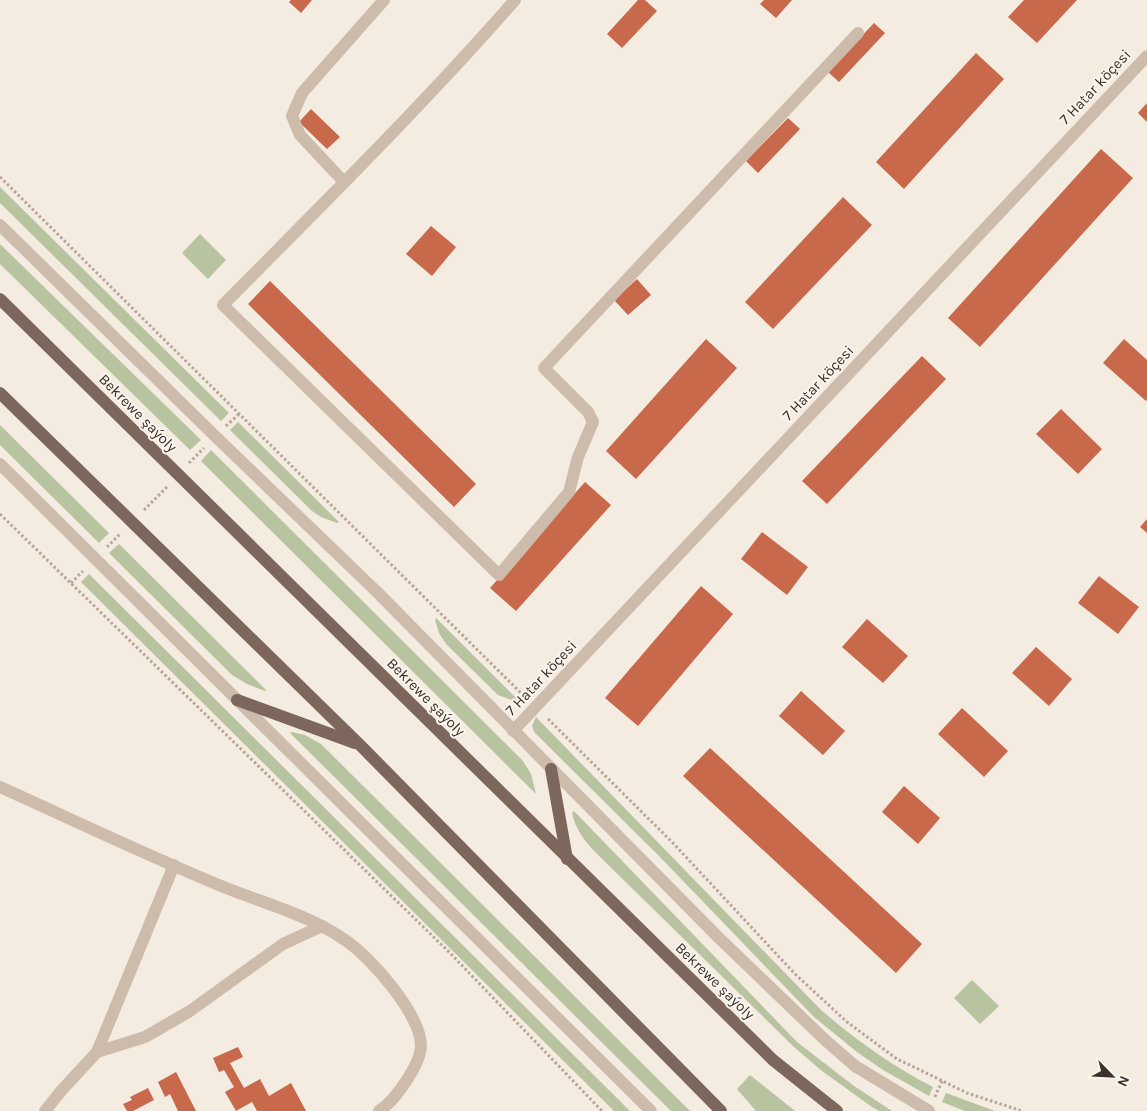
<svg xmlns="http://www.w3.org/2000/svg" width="1147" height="1111" viewBox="0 0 1147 1111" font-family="Karla,sans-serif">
<rect width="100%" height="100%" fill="#f4ebe1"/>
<g fill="#b8c4a0">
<polygon points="0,187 229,413 221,421 0,203"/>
<polygon points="200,234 226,260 208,279 182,253"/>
<polygon points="0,244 201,440 190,450 0,264"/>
<polygon points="238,422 339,522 337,523 321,517 312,511 230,430"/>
<polygon points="0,425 109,533 99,543 0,445"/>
<polygon points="211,450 523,761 531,774 536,794 201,461"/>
<polygon points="119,544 266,690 265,691 247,684 232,675 109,553"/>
<polygon points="89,574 630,1111 614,1111 81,582"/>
<polygon points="436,618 518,700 517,702 498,695 446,644 439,633 435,620"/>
<path d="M536,717L821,1010C856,1040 892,1066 933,1087L929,1096L883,1070L857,1052L814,1017L659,856L534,732L532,726Z"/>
<polygon points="292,732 305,735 321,744 690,1111 671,1111 290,733"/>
<path d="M574,811L797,1042L854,1086L892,1111H879L872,1107L822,1071L794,1047L593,850C583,839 575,827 572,813Z"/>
<polygon points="972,980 999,1006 980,1024 954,998"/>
<polygon points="750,1075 795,1111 756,1111 737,1089"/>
<polygon points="946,1093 995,1111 965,1111 942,1102"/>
</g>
<g fill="#c8694b">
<polygon points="291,0 312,0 301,13 289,2"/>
<polygon points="638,0 645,0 657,11 622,48 607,34"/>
<polygon points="764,0 792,0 776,18 760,4"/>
<polygon points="1024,0 1077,0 1037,43 1008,17"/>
<polygon points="874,23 885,33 839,82 828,72"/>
<polygon points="976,53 1004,79 904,189 876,162"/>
<polygon points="1147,103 1147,122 1138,113"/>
<polygon points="311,109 340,137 327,149 299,122"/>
<polygon points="788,118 800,129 758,173 746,161"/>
<polygon points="1101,149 1133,178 980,347 948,318"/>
<polygon points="843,197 872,225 773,329 745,302"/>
<polygon points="431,226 456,247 432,276 406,254"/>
<polygon points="637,279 651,295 628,315 614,300"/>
<polygon points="270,281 476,484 454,507 248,304"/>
<polygon points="706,339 737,368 636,479 606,451"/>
<polygon points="1124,339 1147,360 1147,400 1146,401 1103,363"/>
<polygon points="922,356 946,379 827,504 802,481"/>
<polygon points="1061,409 1102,449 1078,474 1036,434"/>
<polygon points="585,482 611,505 516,611 490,588"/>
<polygon points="1147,519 1147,533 1140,527"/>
<polygon points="762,532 808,567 787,595 741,559"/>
<polygon points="1099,576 1139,607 1118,634 1078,603"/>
<polygon points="701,586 733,614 638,726 605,698"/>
<polygon points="867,619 908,656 883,683 842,647"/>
<polygon points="1036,647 1072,679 1049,706 1012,673"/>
<polygon points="801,691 845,731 823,755 779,716"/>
<polygon points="962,708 1008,751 984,777 938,734"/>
<polygon points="710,748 922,944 896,973 683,776"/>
<polygon points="904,786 940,818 918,844 882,812"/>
<polygon points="238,1047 243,1057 230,1063 244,1088 260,1079 269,1096 291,1083 306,1111 257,1111 252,1102 236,1111 225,1092 234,1087 224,1070 219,1072 213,1058"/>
<polygon points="176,1072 196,1111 178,1111 170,1094 165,1097 158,1082"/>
<polygon points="148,1088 154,1100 133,1111 127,1111 123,1104 132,1100 130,1097"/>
</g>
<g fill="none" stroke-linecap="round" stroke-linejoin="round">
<g stroke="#b9a596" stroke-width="3" stroke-dasharray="2.5 2.5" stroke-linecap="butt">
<polyline points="0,177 524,696"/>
<polyline points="226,426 239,414"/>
<polyline points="189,463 204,448"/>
<polyline points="144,510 168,486"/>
<polyline points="0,514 450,953 602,1111"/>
<polyline points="107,547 120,534"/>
<polyline points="71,583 83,571"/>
<polyline points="548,719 672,842 795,974 847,1022 897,1059 916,1068 967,1093 1022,1111"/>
<polyline points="935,1097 942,1081"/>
</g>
<g stroke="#cdbbac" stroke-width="12">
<path d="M515,0C422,106 322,205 223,305L499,575L569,492L578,457L593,422L588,412L544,368L858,33"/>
<polyline points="344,182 300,135 292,116 302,93 384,0"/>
<polyline points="0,225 216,437 377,592 718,937 824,1039 855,1066 929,1111"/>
<polyline points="0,464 651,1111"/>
<polyline points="513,731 1147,56"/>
<path d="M0,787C71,819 142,853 214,883C258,902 306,913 345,940C371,957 420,1014 421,1045C421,1064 395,1101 379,1111"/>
<polyline points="97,1052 174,865"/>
<polyline points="45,1111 61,1091 97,1052 145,1037 190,1011 283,944 322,926"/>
</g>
<g stroke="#7d675c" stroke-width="12">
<polyline points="0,299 773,1060 837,1111"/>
<polyline points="0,393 360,745 721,1111"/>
<polyline points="237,700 355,743"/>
<polyline points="551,769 567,859"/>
</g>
</g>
<g text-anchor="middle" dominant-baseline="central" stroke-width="4" stroke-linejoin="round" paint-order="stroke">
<g font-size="15" fill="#3b302b" stroke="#fbf5ee">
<text transform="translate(1095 87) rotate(-47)">7 Hatar köçesi</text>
<text transform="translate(818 383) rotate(-47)">7 Hatar köçesi</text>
<text transform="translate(138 413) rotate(45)">Bekrewe şaýoly</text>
<text transform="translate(541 678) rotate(-47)">7 Hatar köçesi</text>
<text transform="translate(426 697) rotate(45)">Bekrewe şaýoly</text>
<text transform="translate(715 981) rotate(44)">Bekrewe şaýoly</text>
</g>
</g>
<g transform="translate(1112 1076) rotate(114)" stroke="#fbf5ee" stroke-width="4" paint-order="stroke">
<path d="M0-4L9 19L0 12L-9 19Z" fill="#3b302b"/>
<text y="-8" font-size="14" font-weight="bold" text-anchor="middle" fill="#3b302b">N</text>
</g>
</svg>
